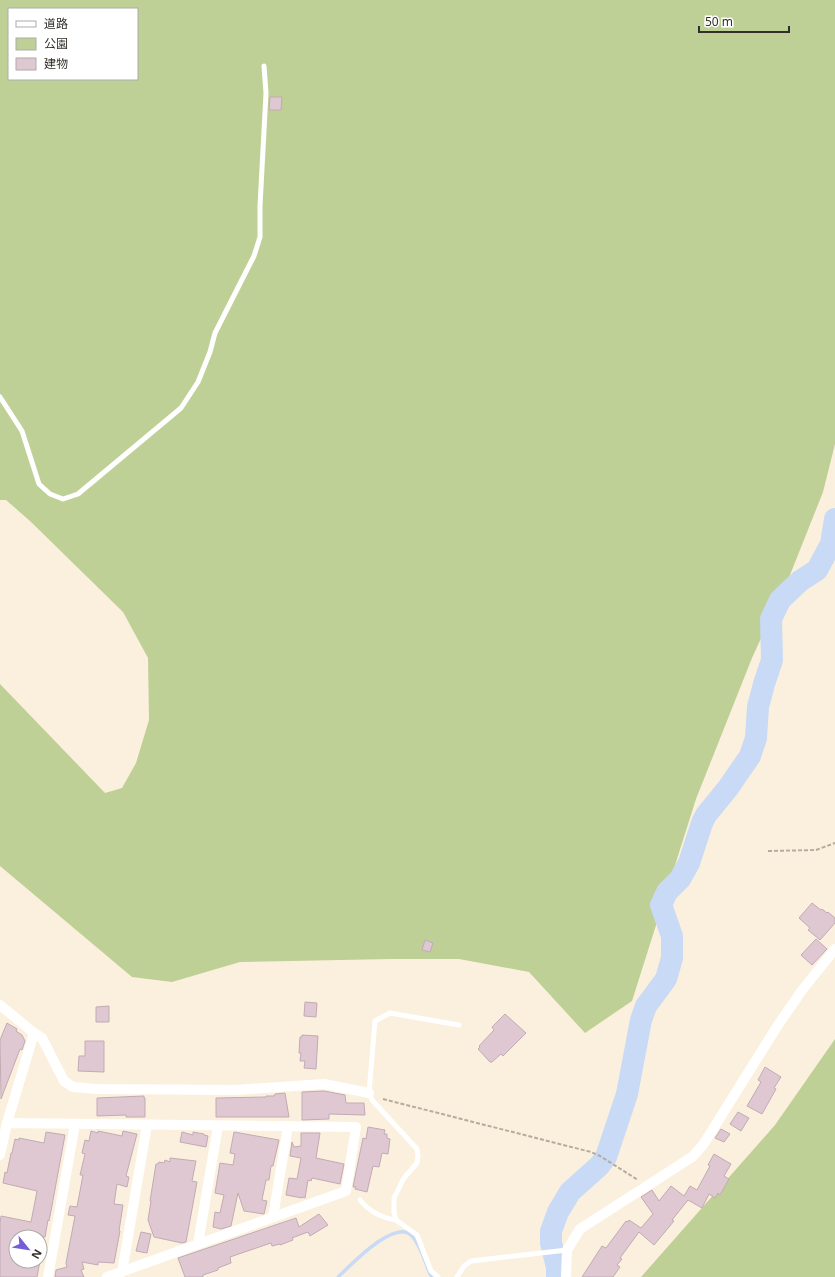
<svg xmlns="http://www.w3.org/2000/svg" width="835" height="1277" viewBox="0 0 835 1277" font-family="'Noto Sans','Noto Sans JP',sans-serif">
<rect width="100%" height="100%" fill="#fbf0dd"/>
<g fill="#bfd096" fill-rule="evenodd">
<path d="M0,0H835V444L823,492L790,575L752,658L696,799L632,1001L585,1033L529,972L459,959H390L240,962L172,982L132,977L0,866V684L105,793L122,788L136,763L149,720L148,658L123,612L30,521L6,500H0ZM9,9H137V79H9Z"/>
<polygon points="835,1039 835,1277 641,1277 775,1125"/>
</g>
<g fill="none" stroke-linecap="round" stroke-linejoin="round">
<path stroke="#c8daf5" stroke-width="3.5" d="M338,1277C350,1266 394,1219 411,1235C421,1245 425,1262 430,1274L432,1277"/>
<polyline stroke="#c8daf5" stroke-width="22" points="557,1277 557,1267 551,1243 551,1231 558,1212 570,1192 599,1166 606,1157 627,1094 641,1020 646,1006 666,979 672,958 672,936 661,905 667,892 680,879 689,863 702,823 706,815 728,788 750,756 756,738 758,707 764,684 772,660 771,619 780,600 800,581 817,570 831,544 835,519"/>
</g>
<g fill="#dfc8d2" stroke="#c1abb4">
<polygon points="270,97 282,97 281,110 269,110"/>
<polygon points="812,903 821,910 822,909 827,913 828,912 835,918 835,923 820,940 808,930 810,928 799,918"/>
<polygon points="816,939 827,949 812,965 801,955"/>
<polygon points="425,940 433,943 430,952 422,950"/>
<polygon points="305,1002 317,1003 316,1017 304,1016"/>
<polygon points="109,1006 109,1022 96,1022 96,1007"/>
<polygon points="505,1014 526,1033 503,1056 501,1054 492,1062 490,1062 478,1049 480,1047 479,1046 494,1030 492,1027"/>
<polygon points="7,1023 17,1029 16,1031 22,1035 25,1041 22,1050 20,1049 1,1099 0,1040"/>
<polygon points="302,1035 318,1036 316,1069 304,1068 305,1061 300,1061 301,1053 299,1053 300,1037 302,1037"/>
<polygon points="85,1041 104,1041 104,1072 78,1071 79,1056 85,1056"/>
<polygon points="765,1067 781,1077 774,1088 776,1089 762,1114 747,1106 761,1082 758,1080"/>
<polygon points="324,1091 345,1095 346,1103 364,1103 365,1115 329,1114 329,1119 302,1120 302,1092"/>
<polygon points="285,1093 289,1117 216,1117 216,1098 266,1097 266,1096 274,1096 275,1094"/>
<polygon points="144,1096 144,1098 145,1098 145,1117 126,1117 126,1115 97,1116 97,1098"/>
<polygon points="738,1112 749,1118 741,1131 730,1124"/>
<polygon points="368,1127 385,1130 384,1134 387,1134 387,1138 390,1139 388,1154 382,1153 379,1167 373,1166 367,1192 355,1189 356,1187 353,1187 363,1138 366,1139"/>
<polygon points="721,1129 730,1134 724,1142 715,1138"/>
<polygon points="91,1131 98,1133 98,1131 122,1136 123,1131 137,1134 126,1176 129,1177 127,1187 117,1184 114,1204 123,1205 119,1231 120,1231 114,1263 98,1262 98,1265 82,1262 84,1269 81,1270 84,1277 55,1277 56,1270 67,1267 66,1263 75,1216 68,1215 70,1206 77,1207 83,1175 80,1175 85,1154 82,1153 85,1140 89,1141"/>
<polygon points="46,1132 65,1135 51,1211 49,1221 48,1220 45,1237 16,1237 13,1261 40,1261 37,1277 0,1277 0,1223 1,1216 31,1222 37,1191 3,1183 5,1172 7,1173 11,1153 12,1153 15,1139 19,1140 19,1138 44,1143"/>
<polygon points="182,1132 193,1135 193,1132 204,1134 204,1135 208,1136 206,1147 180,1142"/>
<polygon points="234,1132 279,1140 273,1166 271,1166 269,1180 266,1180 262,1200 267,1201 264,1214 244,1211 238,1193 231,1226 221,1229 213,1227 215,1212 220,1213 224,1195 215,1193 220,1163 233,1165 235,1154 230,1153"/>
<polygon points="301,1133 320,1133 316,1158 344,1164 340,1184 312,1178 311,1181 308,1180 305,1198 302,1197 302,1198 286,1195 289,1178 297,1179 301,1158 290,1156 292,1142 294,1147 301,1146"/>
<polygon points="714,1154 731,1164 724,1176 729,1179 720,1195 718,1193 715,1198 709,1194 702,1208 688,1200 672,1220 674,1221 654,1245 639,1232 620,1258 622,1259 617,1265 620,1267 613,1277 582,1277 602,1246 606,1248 626,1221 628,1222 629,1220 641,1228 653,1214 641,1197 652,1190 659,1201 671,1186 684,1196 690,1186 697,1190 710,1166 708,1165"/>
<polygon points="170,1158 196,1161 192,1181 197,1182 186,1242 182,1243 154,1237 148,1220 151,1201 150,1201 156,1164 158,1164 159,1162 164,1163 165,1160 170,1162"/>
<polygon points="319,1214 328,1225 310,1236 308,1232 292,1238 293,1240 280,1245 280,1244 272,1246 271,1243 230,1257 231,1263 218,1268 218,1270 203,1275 203,1277 185,1277 178,1258 296,1218 299,1227"/>
<polygon points="141,1232 151,1234 147,1253 136,1251"/>
</g>
<g fill="none" stroke-linecap="round" stroke-linejoin="round">
<g stroke="#b5ac9d" stroke-width="2" stroke-dasharray="4 2" stroke-linecap="butt">
<polyline points="768,851 816,850 835,843"/>
<polyline points="383,1099 591,1152 600,1156 638,1180"/>
</g>
<g stroke="#fff" stroke-width="5">
<polyline points="0,397 22,431 39,484 50,494 63,499 78,494 181,408 198,382 210,352 215,333 254,256 260,237 260,206 266,93 264,66"/>
<path d="M360,1200C369,1211 382,1218 396,1220"/>
<polyline points="438,1277 431,1271 417,1235 396,1220 394,1212 394,1198 404,1178 417,1163 418,1156 417,1149 372,1100 369,1093 375,1021 390,1013 459,1025"/>
<polyline points="457,1277 464,1266 471,1261 567,1250"/>
</g>
<g stroke="#fff" stroke-width="10">
<polyline points="0,1005 34,1033 7,1123"/>
<polyline points="34,1033 42,1038 64,1081 73,1087 96,1089 235,1090 324,1084 369,1093"/>
<polyline points="0,1155 7,1123 356,1127 346,1191 107,1277"/>
<polyline points="273,1217 288,1126"/>
<polyline points="198,1244 218,1126"/>
<polyline points="122,1272 147,1125"/>
<polyline points="48,1277 75,1124"/>
<polyline points="566,1277 567,1250 580,1229 692,1157 703,1145 778,1025 803,989 835,949"/>
</g>
</g>
<rect x="8" y="8" width="130" height="72" fill="#ffffff" stroke="#adaca9"/>
<rect x="16" y="21" width="20" height="6" fill="#ffffff" stroke="#adaca9"/>
<text x="44" y="28" font-size="12" fill="#332f28">道路</text>
<rect x="16" y="38" width="20" height="12" fill="#bfd096" stroke="#adaca9"/>
<text x="44" y="48" font-size="12" fill="#332f28">公園</text>
<rect x="16" y="58" width="20" height="12" fill="#dfc8d2" stroke="#adaca9"/>
<text x="44" y="68" font-size="12" fill="#332f28">建物</text>
<g transform="translate(28 1249) rotate(120)"><circle r="19" fill="#ffffff" stroke="#adaca9"/>
<path d="M0-3L7 15L0 10L-7 15Z" fill="#755dd8"/>
<text y="-6" font-size="11" font-weight="bold" text-anchor="middle" fill="#332f28">N</text>
</g>
<path d="M699 26v6h90v-6" fill="none" stroke="#332f28" stroke-width="2"/>
<text x="705" y="26" font-size="12" fill="#332f28" stroke="#ffffff" stroke-width="3" paint-order="stroke">50 m</text>
</svg>
